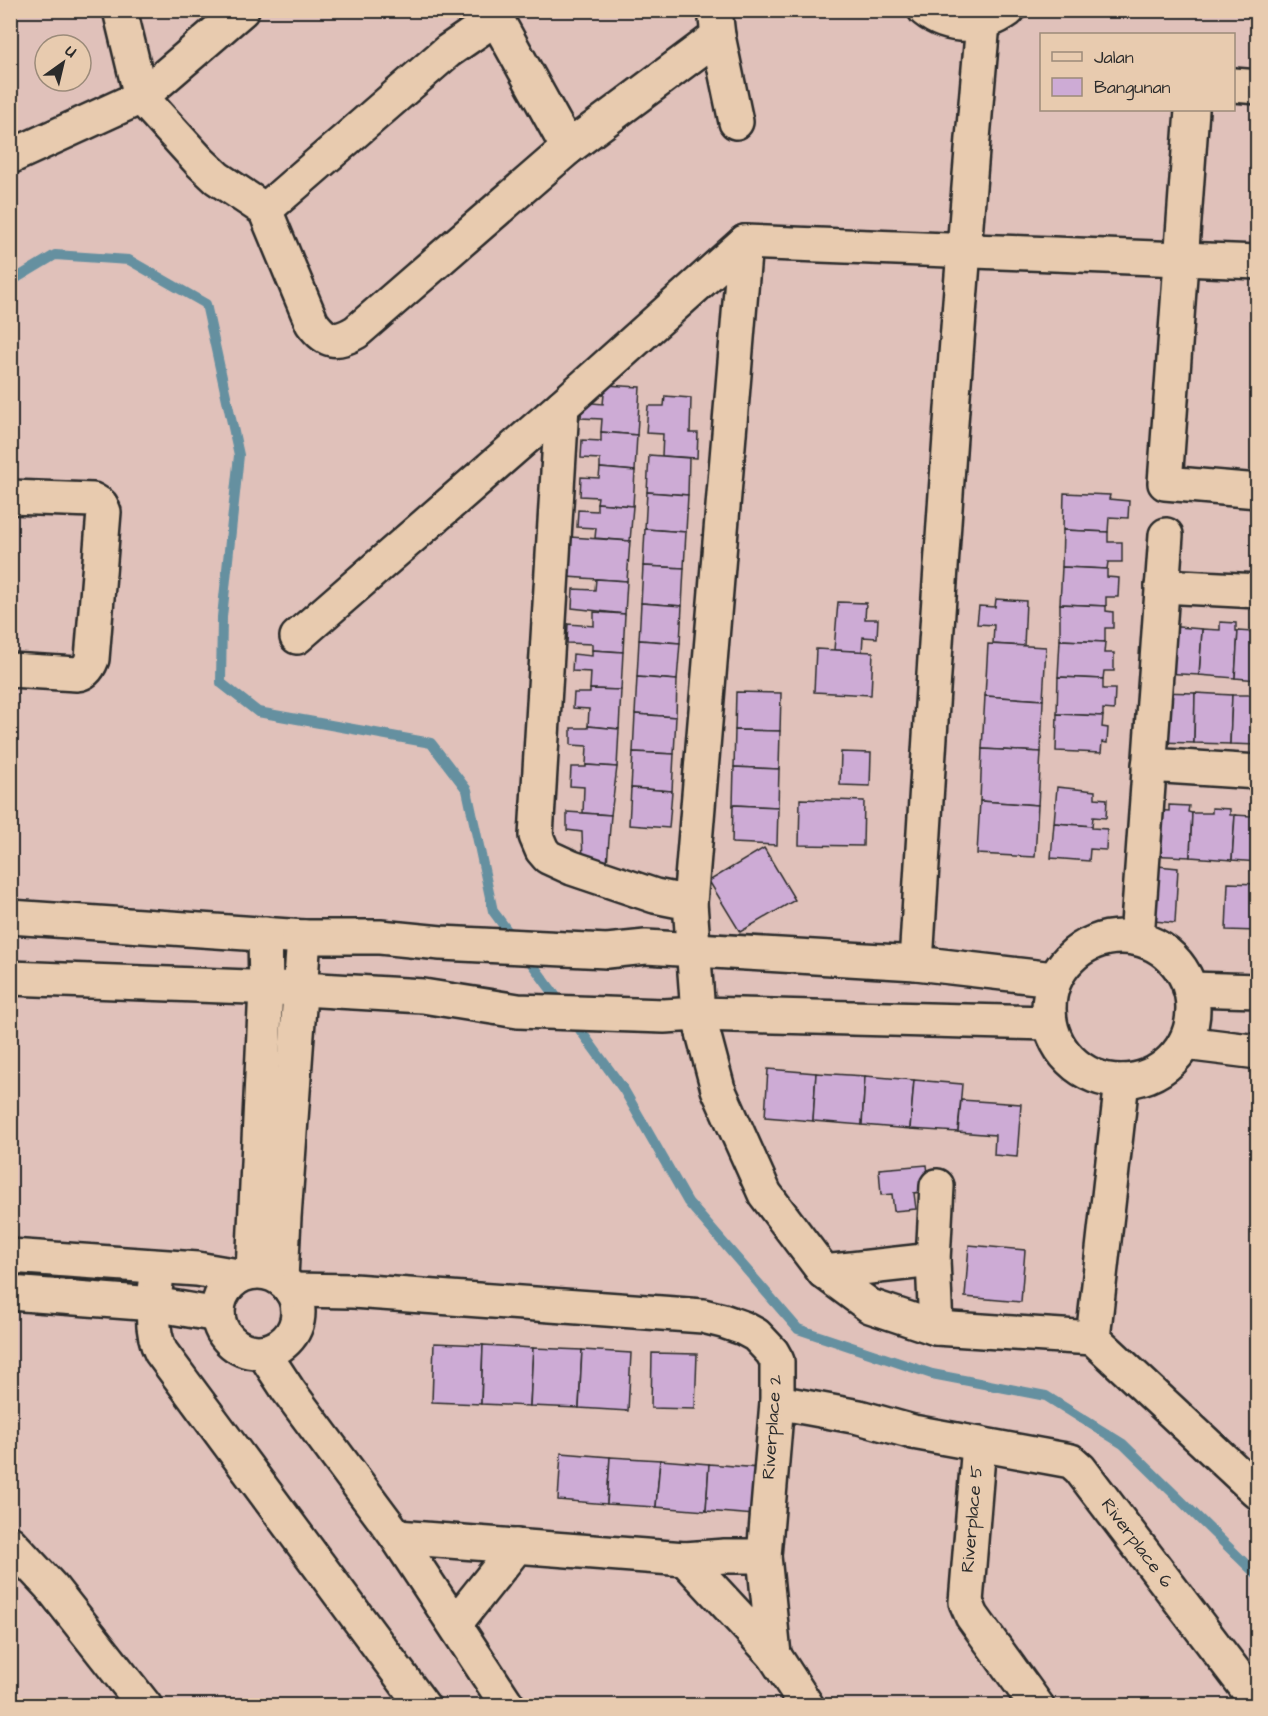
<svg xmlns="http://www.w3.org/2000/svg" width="1268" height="1716" viewBox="0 0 1268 1716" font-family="'Architects Daughter',sans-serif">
<rect width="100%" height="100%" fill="#e0c1ba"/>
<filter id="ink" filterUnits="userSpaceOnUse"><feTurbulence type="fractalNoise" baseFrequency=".0167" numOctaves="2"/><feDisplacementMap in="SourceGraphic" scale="12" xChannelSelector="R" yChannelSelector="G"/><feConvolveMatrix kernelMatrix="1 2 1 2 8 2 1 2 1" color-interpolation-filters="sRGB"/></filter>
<g filter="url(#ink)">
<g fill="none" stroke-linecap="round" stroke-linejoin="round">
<g stroke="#6590a0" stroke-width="10">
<polyline points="10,282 55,255 129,260 206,304 239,455 222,617 221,683 258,712 431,743 467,790 493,911 515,941"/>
<polyline points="524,953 563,1006"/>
<polyline points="572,1019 624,1090 688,1202 798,1329 932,1374 1046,1396 1123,1444 1258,1576"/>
</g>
</g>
<g fill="#cdabd5" stroke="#2b2b2b" stroke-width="1.5">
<polygon points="605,385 640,387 637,435 601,432 602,419 581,418 582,402 603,404"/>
<polygon points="665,396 691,398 690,433 698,433 697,458 662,456 663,434 646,433 648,406 664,406"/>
<polygon points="601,432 637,435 635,471 600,468 600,459 581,458 582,440 601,441"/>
<polygon points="649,455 689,458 688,495 647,492"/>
<polygon points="600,468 635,471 633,506 597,503 598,497 580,496 581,477 599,478"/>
<polygon points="647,492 688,495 686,532 645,529"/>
<polygon points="1064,493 1110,495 1109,499 1129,501 1128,518 1109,517 1108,532 1063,530"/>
<polygon points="597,503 633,506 630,541 595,538 596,528 577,527 578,510 597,511"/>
<polygon points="645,529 686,532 684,568 643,566"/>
<polygon points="1063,530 1108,532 1108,542 1122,542 1122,562 1108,562 1107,569 1062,567"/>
<polygon points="570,537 630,541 627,581 567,577"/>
<polygon points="643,566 684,568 682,606 641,603"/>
<polygon points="1062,567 1107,569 1107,577 1119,578 1118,597 1106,597 1106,606 1060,604"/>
<polygon points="596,579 627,581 625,614 572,608 573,589 595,590"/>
<polygon points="996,599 1026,601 1024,646 993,644 994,625 977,624 979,606 995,607"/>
<polygon points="838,602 866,603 865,619 878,619 877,638 863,637 862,652 834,650"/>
<polygon points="641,603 682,606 680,643 639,640"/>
<polygon points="1060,604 1106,606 1106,611 1113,612 1113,628 1105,628 1105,642 1060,640"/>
<polygon points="594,612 625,614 623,652 592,650 592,644 567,643 568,624 594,626"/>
<polygon points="1220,622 1236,623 1236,631 1238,631 1235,678 1199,675 1202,629 1220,630"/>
<polygon points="1252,624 1258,624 1258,680 1235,678 1238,631 1252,632"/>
<polygon points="1166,626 1202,629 1199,675 1162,673"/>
<polygon points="639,640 680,643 677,680 637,677"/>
<polygon points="1060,640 1105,642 1104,653 1114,653 1114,671 1104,671 1103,679 1058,677"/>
<polygon points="988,644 1046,647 1043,700 985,696"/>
<polygon points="816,649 873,652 871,695 814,692"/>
<polygon points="592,650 623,652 621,690 590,689 591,672 572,671 573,654 592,656"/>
<polygon points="637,677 677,680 676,717 635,714"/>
<polygon points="1058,677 1103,679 1103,689 1115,689 1114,710 1103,709 1103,716 1057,714"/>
<polygon points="590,689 621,690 619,729 588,726 589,709 573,708 574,693 590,693"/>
<polygon points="736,692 781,693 780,731 735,730"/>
<polygon points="1158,692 1195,693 1194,743 1157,742"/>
<polygon points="1195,693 1232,695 1230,744 1194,743"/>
<polygon points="1232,695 1258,695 1258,745 1230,744"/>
<polygon points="985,696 1043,700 1041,752 982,749"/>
<polygon points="635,714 676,717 674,754 633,752"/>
<polygon points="1057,714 1103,716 1102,727 1108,728 1107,743 1102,742 1101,753 1056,751"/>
<polygon points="588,726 619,729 617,767 586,765 587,746 571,745 571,728 588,728"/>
<polygon points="735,730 780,731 779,769 734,767"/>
<polygon points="982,749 1041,752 1038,805 980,801"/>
<polygon points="633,752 674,754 672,791 631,788"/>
<polygon points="841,752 871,753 870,786 840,785"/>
<polygon points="586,765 617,767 611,815 583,813 584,787 570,786 571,767 586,767"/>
<polygon points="734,767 779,769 778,807 733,805"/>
<polygon points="1057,787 1095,791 1095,798 1107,799 1106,818 1093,817 1092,826 1054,823"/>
<polygon points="631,788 672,791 669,828 629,825"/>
<polygon points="800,799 864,801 863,846 799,845"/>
<polygon points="980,801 1038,805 1035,857 977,854"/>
<polygon points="733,805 778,807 777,845 732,843"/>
<polygon points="1169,805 1189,806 1188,812 1192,813 1190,857 1147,855 1150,810 1169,811"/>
<polygon points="1212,808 1230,809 1230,815 1235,815 1232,860 1190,857 1192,813 1212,813"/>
<polygon points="1251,808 1258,808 1258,862 1232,860 1235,815 1251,816"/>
<polygon points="567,812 611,815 607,864 583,863 582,832 567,830"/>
<polygon points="1054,823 1092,826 1092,828 1107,829 1106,850 1090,849 1089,861 1051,858"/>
<polygon points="764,848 795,900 740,932 709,881"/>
<polygon points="1147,865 1178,868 1175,923 1143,920"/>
<polygon points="1228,883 1258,884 1258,931 1226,930"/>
<polygon points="768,1069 816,1073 813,1121 765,1117"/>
<polygon points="816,1073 865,1076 862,1125 813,1121"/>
<polygon points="865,1076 914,1080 910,1129 862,1125"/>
<polygon points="914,1080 962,1084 958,1132 910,1129"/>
<polygon points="961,1100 1021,1104 1017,1157 994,1155 995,1135 958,1132"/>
<polygon points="927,1165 930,1191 914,1193 916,1209 894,1211 892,1194 881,1195 879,1169"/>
<polygon points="969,1245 1025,1250 1021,1302 965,1297"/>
<polygon points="434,1343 483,1345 481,1404 432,1402"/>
<polygon points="483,1345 533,1348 530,1406 481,1404"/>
<polygon points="533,1348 582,1350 579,1408 530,1406"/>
<polygon points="582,1350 631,1353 628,1411 579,1408"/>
<polygon points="652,1353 697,1354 695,1409 651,1408"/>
<polygon points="561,1453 610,1457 607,1504 558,1500"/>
<polygon points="610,1457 660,1460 656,1507 607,1504"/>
<polygon points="660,1460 709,1464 706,1511 656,1507"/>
<polygon points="709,1464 759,1468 755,1515 706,1511"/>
</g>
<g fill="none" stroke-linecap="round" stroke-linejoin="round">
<defs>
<g id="minor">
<path d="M120,10L141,97L200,162L217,178L265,210L312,323C326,342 336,344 356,332L568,148L718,36"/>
<polyline points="497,10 496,18 568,148"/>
<polyline points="715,10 718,36 736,122"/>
<path d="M925,10C950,30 983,28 1008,10"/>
<polyline points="1234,85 1258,87"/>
<polyline points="1192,110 1165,483 1258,491"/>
<polyline points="10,157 141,97 242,10"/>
<polyline points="265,210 448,51 496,18"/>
<polyline points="562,406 536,836 542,850 548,857 572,868 655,896 690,903 698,1014 718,1089 765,1194 824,1272 870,1306 936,1328 1093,1338 1258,1492"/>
<path d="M10,497L93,500L101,505L104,512L92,659C89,667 85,673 77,674L10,670"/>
<polyline points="1162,586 1258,591"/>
<polyline points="297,637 562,406 745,242 1258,262"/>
<polyline points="1149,765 1258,772"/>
<polyline points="690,903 745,242"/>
<polyline points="10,917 304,937 380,937 441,943 607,951 646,947 916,963 1054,979"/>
<circle cx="1121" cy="1009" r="72"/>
<polyline points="1137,938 1166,535"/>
<path d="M916,963C935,649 955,335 983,23"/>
<polyline points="10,978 302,989 423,996 518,1011 664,1016 698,1014 1049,1023"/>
<polyline points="1190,989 1258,991"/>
<polyline points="1185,1043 1258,1052"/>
<polyline points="10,1256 197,1269 238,1276"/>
<path d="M158,1267C155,1293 148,1327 161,1352L423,1706"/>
<polyline points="253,1272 266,988 265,934"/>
<polyline points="824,1272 933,1260"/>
<circle cx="258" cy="1312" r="40"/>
<polyline points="281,1279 284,1217 304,937"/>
<polyline points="291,1290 353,1291 703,1316 723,1321 743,1328 756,1335 772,1352 777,1361 777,1402 764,1556 725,1556 685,1559 397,1537"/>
<polyline points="10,1293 154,1304 218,1315"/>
<polyline points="936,1328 933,1260 937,1186"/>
<polyline points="1093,1338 1122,1081"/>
<polyline points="263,1352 288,1390 397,1537 508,1706"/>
<polyline points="777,1402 859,1417 913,1432 1071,1461 1080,1469 1258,1703"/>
<polyline points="979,1444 966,1602 972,1616 1037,1706"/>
<polyline points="10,1543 52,1588 145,1706"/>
<polyline points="764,1556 774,1655"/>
<polyline points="685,1559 774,1655 807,1706"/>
<polyline points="455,1624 517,1546"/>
</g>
</defs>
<use href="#minor" stroke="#2b2b2b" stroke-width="38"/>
<use href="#minor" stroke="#e8cbaf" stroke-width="33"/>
</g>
</g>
<g text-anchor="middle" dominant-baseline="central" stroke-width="6" stroke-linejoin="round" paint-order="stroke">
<g font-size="18" fill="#2b2b2b" stroke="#e8cbaf">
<text transform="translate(772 1427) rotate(-86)">Riverplace 2</text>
<text transform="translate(972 1519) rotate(-85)">Riverplace 5</text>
<text transform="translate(1137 1543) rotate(53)">Riverplace 6</text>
</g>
</g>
<rect width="1268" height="1716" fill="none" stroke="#e8cbaf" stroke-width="36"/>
<rect x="18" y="18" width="1232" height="1680" fill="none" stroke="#2b2b2b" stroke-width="2" filter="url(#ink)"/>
<rect x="1040" y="33" width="195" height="78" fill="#e8cbaf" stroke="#9c8b7a" stroke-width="1.5"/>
<rect x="1052" y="52" width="30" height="9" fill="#e8cbaf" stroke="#9c8b7a" stroke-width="1.5"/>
<text x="1094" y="63" font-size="18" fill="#2b2b2b">Jalan</text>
<rect x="1052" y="78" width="30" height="18" fill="#cdabd5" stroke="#9c8b7a" stroke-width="1.5"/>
<text x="1094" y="93" font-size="18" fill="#2b2b2b">Bangunan</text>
<g transform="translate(63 63) rotate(34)"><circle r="28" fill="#e8cbaf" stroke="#9c8b7a" stroke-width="1.5"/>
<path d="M0-4.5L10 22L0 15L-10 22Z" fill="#2b2b2b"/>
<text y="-9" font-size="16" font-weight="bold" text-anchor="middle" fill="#2b2b2b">U</text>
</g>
</svg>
